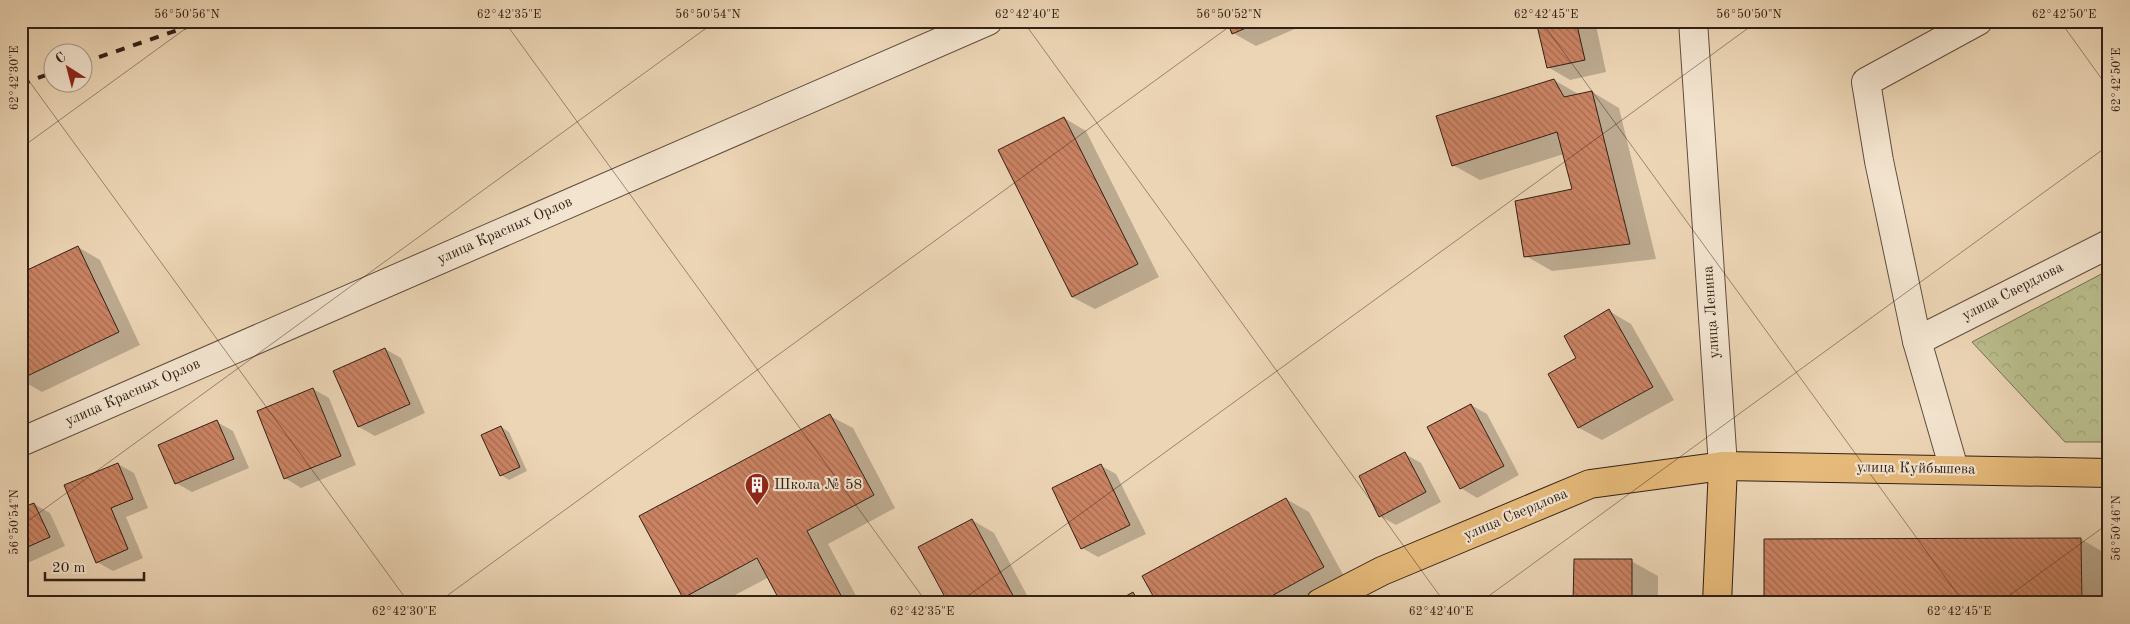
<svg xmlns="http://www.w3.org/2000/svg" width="2130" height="624" viewBox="0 0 2130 624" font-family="'Old Standard TT',serif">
<defs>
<pattern id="park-crowns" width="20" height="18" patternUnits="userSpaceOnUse" patternTransform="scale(1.25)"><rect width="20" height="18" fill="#b9bd8c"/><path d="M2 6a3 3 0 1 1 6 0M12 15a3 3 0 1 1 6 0" fill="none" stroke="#a0a278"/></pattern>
<pattern id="building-back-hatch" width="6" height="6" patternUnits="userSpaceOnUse" patternTransform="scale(1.25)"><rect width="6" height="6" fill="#cb8363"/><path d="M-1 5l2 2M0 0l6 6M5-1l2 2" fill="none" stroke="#a56b51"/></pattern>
</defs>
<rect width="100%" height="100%" fill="#ecd5b5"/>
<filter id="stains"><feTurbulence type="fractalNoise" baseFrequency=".004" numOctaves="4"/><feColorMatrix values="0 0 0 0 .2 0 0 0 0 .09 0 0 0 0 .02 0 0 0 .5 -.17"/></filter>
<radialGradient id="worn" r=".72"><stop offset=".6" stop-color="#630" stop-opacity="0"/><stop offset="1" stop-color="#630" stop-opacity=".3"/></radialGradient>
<polygon fill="url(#park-crowns)" stroke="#766e51" points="2109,270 2109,442 2065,442 1972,342"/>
<g fill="#0003">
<polygon points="1228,21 1313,21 1256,46 1233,33"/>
<polygon points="1537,21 1595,21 1606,72 1570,80 1548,67"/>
<polygon points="1554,80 1580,95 1592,92 1619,108 1656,259 1552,271 1526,256 1573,190 1564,154 1480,180 1453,165"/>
<polygon points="1064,118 1086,131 1159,277 1095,309 1072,297"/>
<polygon points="78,247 100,260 140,345 42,392 21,380 21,274"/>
<polygon points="1609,311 1631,324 1674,400 1602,440 1579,428 1549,375 1578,358"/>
<polygon points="385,349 401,358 425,413 375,436 359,427 335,372"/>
<polygon points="313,389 329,398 356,465 301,488 285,478"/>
<polygon points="1471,405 1487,414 1519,475 1477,498 1461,488"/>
<polygon points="830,416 853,428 895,508 828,544 860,603 782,603 769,577 720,603 694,603 684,597"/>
<polygon points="217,422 233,431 249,468 192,492 176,483"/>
<polygon points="501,427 509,432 527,471 509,480 501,475"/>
<polygon points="1405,454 1421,463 1441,502 1396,525 1380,516"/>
<polygon points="118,464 134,473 148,508 126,517 143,558 113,571 97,562"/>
<polygon points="1100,465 1116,474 1146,534 1098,557 1082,548"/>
<polygon points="1286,499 1309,512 1346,580 1305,603 1158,603"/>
<polygon points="34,504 50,513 65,546 21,566 21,510"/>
<polygon points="972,520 994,533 1031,603 942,603 948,600"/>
<polygon points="2081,539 2108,555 2108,603 1765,603 1765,540"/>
<polygon points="1631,561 1658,576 1658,603 1575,603"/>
<polygon points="1133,594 1149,603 1116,603"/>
</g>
<g fill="url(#building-back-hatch)" stroke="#322016">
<polygon points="1227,21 1262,21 1232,34"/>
<polygon points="1536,21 1576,21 1585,60 1547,68"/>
<polygon points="1554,79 1564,97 1592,91 1630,244 1524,257 1515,201 1572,189 1557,132 1452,166 1436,116"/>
<polygon points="1064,117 1138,264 1072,297 998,150"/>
<polygon points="78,246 119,332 21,379 21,273"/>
<polygon points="1609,309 1653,387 1578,428 1548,374 1576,358 1564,336"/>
<polygon points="385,348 410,404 358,427 333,371"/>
<polygon points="313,388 341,456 284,479 257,411"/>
<polygon points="1471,404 1504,466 1460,489 1427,427"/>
<polygon points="830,414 874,495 807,531 845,603 781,603 757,558 683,598 639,516"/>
<polygon points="217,420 234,459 175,484 158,445"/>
<polygon points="501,426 520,467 500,476 481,435"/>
<polygon points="1405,452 1426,492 1379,517 1359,476"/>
<polygon points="118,463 133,499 111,508 128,549 96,563 64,485"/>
<polygon points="1101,464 1130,525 1081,549 1052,488"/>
<polygon points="1286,498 1324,567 1259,603 1157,603 1142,576"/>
<polygon points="34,503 50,537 21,550 21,508"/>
<polygon points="972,519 1017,603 939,603 946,599 918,547"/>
<polygon points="2081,538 2082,603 1764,603 1764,539"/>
<polygon points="1574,559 1632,559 1632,603 1573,603"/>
<polygon points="1133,592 1139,603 1114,603"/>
</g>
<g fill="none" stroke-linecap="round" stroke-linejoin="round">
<defs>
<g id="minor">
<polyline points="1693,21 1723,466"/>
<polyline points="1917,341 2109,244"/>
<polyline points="21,442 988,21"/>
<polyline points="1954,469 1917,341 1879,161 1866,82 1978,21"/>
</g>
<g id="major">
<polyline points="1320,603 1382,571 1590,484 1723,466 2109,473"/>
<polyline points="1717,603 1723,466"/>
</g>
</defs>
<use href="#minor" stroke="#604d3e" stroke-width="30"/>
<use href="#major" stroke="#322016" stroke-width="30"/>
<use href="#minor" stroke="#f3e4cf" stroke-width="28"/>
<use href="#major" stroke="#e6ba7a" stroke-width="28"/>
<g stroke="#322016" stroke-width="4" stroke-dasharray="9 9" stroke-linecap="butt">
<polyline points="21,22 24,21"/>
<polyline points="82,63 204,21"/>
<polyline points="21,84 52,73"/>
</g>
</g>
<path fill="none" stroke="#322016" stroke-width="1" stroke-opacity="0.45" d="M504,21L927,603M1023,21L1445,603M1541,21L1964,603M2060,21L2109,89M21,70L409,603M21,148L196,21M21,526L716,21M437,603L1237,21M958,603L1758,21M1479,603L2109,145M1999,603L2109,523"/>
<defs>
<symbol id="building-pin" viewBox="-11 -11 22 30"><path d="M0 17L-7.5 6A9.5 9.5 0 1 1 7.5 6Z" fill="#8f2418" stroke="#f3e4cf"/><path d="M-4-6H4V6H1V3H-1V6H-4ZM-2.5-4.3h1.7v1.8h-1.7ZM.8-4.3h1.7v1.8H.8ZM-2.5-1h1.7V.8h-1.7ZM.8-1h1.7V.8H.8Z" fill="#fff"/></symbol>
</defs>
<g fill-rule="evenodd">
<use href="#building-pin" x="743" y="471" width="28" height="38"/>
</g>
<g text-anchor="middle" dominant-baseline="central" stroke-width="4.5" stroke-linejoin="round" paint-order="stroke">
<g font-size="15" fill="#322016" stroke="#f3e4cf">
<text transform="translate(505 231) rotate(-24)">улица Красных Орлов</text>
<text transform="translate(2013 292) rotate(-27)">улица Свердлова</text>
<text transform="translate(1712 312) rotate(-94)">улица Ленина</text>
<text transform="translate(133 393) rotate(-24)">улица Красных Орлов</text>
<text transform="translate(1916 469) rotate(1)">улица Куйбышева</text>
<text transform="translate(1516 515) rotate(-23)">улица Свердлова</text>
</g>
<g font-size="15" fill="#322016" stroke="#f3e4cf" text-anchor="start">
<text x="774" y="485">Школа № 58</text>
</g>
</g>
<rect width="2130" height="624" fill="none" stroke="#ecd5b5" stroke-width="55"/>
<g transform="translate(68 68) rotate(324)"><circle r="24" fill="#f3e4cf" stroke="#a69685"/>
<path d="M0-4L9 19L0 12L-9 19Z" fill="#8f2418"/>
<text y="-8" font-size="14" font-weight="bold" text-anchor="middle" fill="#322016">С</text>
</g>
<path d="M45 572v8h99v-8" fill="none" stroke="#322016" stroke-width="2.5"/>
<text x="52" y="572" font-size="15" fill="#322016" stroke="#f3e4cf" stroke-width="4" paint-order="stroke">20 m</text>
<rect x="28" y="28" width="2074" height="568" fill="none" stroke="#322016" stroke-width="2"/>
<g font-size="12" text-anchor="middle" fill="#322016">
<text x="187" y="18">56°50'56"N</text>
<text x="509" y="18">62°42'35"E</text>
<text x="708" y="18">56°50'54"N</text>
<text x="1027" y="18">62°42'40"E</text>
<text x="1229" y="18">56°50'52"N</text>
<text x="1546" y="18">62°42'45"E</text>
<text x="1749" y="18">56°50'50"N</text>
<text x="2064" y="18">62°42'50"E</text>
<text transform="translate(14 78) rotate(-90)" y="4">62°42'30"E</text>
<text transform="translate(2116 80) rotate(-90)" y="4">62°42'50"E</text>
<text transform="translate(14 522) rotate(-90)" y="4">56°50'54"N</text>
<text transform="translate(2116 528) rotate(-90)" y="4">56°50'46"N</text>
<text x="404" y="615">62°42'30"E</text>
<text x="922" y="615">62°42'35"E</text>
<text x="1441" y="615">62°42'40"E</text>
<text x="1959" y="615">62°42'45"E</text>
</g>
<rect width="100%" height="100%" filter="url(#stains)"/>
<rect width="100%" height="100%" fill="url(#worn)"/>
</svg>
